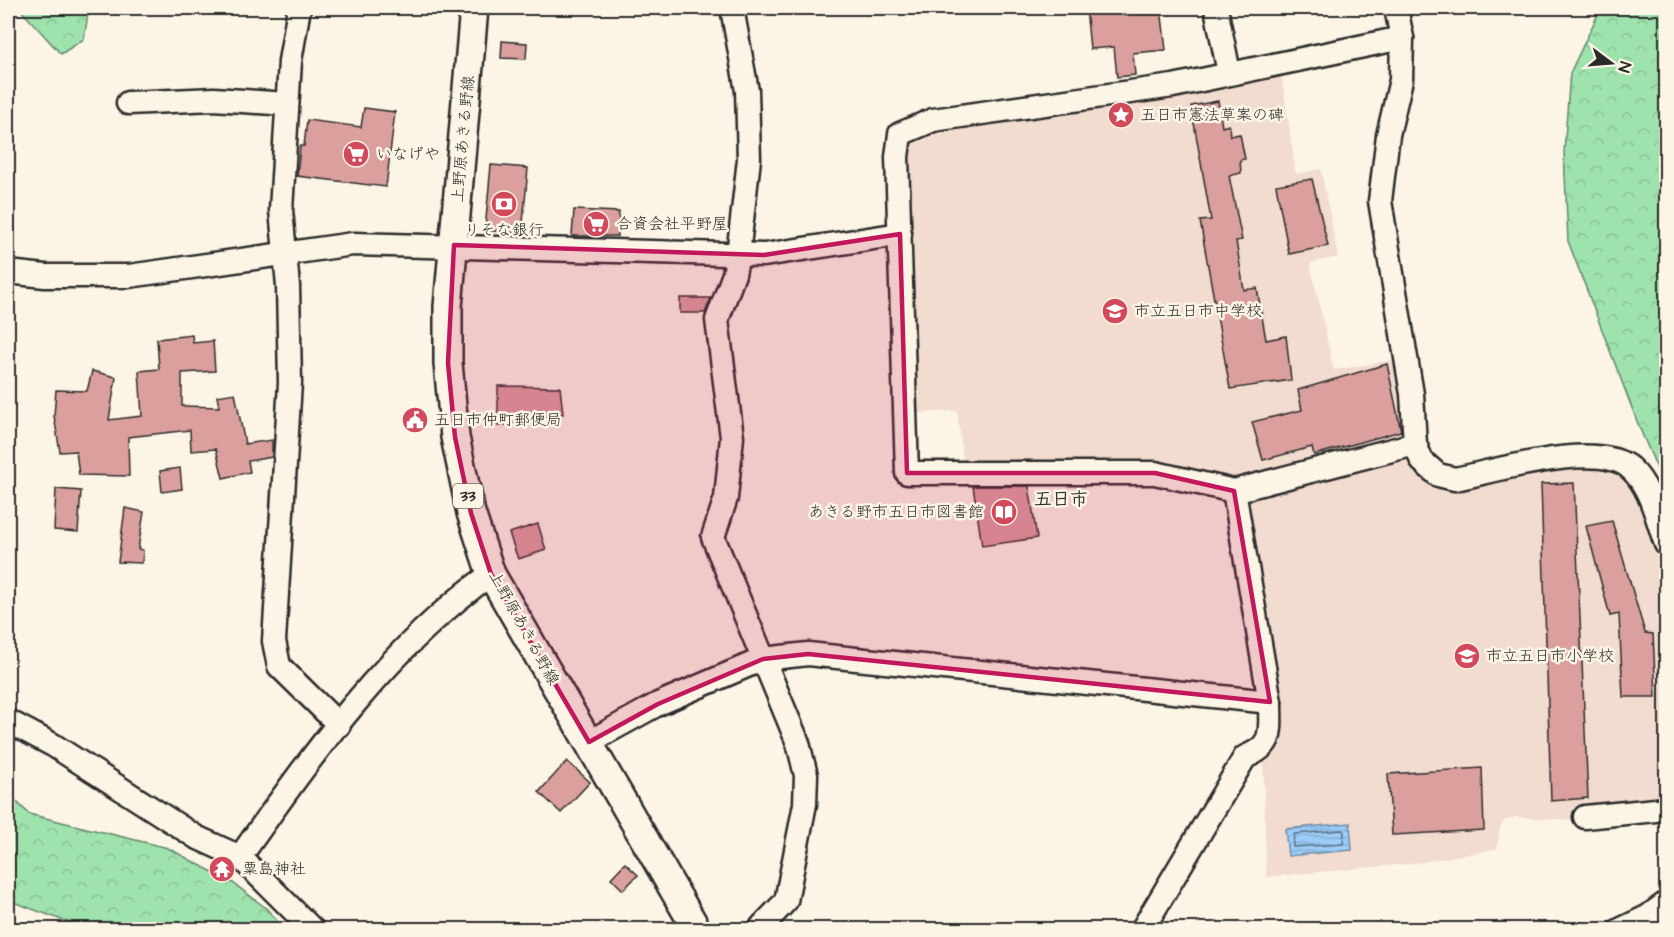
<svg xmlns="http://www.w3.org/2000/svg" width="1674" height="937" viewBox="0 0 1674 937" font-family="'Architects Daughter','Klee One',sans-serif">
<defs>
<pattern id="forest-crowns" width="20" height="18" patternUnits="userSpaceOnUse" patternTransform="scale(1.5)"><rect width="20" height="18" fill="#9ee2ad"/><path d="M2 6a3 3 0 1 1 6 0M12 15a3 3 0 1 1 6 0" fill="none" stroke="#88c295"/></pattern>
<pattern id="water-rules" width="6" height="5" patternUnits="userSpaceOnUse" patternTransform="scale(1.5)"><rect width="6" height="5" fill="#9bcdf8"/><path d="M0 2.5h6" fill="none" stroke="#86b0d5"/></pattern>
</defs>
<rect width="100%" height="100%" fill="#fcf5e5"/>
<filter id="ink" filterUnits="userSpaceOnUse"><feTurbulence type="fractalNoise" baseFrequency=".0167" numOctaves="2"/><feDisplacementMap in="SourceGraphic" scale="12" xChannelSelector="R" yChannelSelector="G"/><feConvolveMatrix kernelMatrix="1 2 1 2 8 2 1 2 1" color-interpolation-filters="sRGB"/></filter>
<g filter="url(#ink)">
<g fill="#f2dcd0">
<polygon points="1281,70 1296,174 1321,169 1338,257 1310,263 1334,370 1400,359 1410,438 1231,484 964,467 957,411 915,413 907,253 911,244 906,155 913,142 920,134 1084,112"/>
<polygon points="1404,455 1420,471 1460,484 1592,466 1618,471 1640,490 1666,568 1666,803 1582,813 1572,820 1514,817 1504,821 1500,827 1497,849 1417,863 1266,877 1263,758 1281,744 1245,495"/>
</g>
<g fill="url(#forest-crowns)" stroke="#64866c" stroke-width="1.5">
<polygon points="19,8 89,8 84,39 61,54"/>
<polygon points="1601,8 1666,8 1666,489 1640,429 1568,241 1564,152 1570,73"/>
<polygon points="8,793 29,814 168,848 233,883 266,908 284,929 86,929 8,900"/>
</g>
<polygon fill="url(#water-rules)" stroke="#6e8ca6" stroke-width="1.5" points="1350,823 1352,850 1288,856 1285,829"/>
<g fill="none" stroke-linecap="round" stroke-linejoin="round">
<polygon stroke="#586c7d" stroke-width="1.5" points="1342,830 1344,832 1343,844 1293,847 1294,834"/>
</g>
<g fill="#dba09e" stroke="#2b2b2b" stroke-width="1.5">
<polygon points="1086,8 1161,8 1166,50 1133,53 1135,75 1117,77 1114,47 1090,49"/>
<polygon points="502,41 527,43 526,59 501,58"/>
<polygon points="1218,101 1222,127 1229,125 1230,136 1240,134 1245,159 1240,160 1241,173 1229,176 1242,240 1236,241 1244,290 1257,288 1266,340 1286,336 1291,380 1230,389 1200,221 1211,220 1191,106"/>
<polygon points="364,108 395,112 386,187 297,176 300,146 304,146 307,120 361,127"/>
<polygon points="491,165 528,168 522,234 485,230"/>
<polygon points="1312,179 1328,246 1289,254 1276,185"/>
<polygon points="574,210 619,212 618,236 572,236"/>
<polygon points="680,298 711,298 705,313 680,313"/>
<polygon points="192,335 193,343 213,341 215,371 182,373 182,406 219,407 217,396 235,393 245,444 272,440 272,457 248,461 250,472 223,478 216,449 191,451 190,430 128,437 129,476 79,475 76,451 60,452 54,416 56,390 87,391 92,371 116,377 109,420 142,416 139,371 159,369 157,339"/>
<polygon points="1387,364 1401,431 1314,455 1312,447 1263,460 1252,422 1302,410 1298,390"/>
<polygon points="498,386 560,387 563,414 498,426"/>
<polygon points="180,468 182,489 162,492 160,471"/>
<polygon points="1574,483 1588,798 1551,801 1541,484"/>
<polygon points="973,486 1029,486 1037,538 982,546"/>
<polygon points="56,489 81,491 78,532 54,530"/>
<polygon points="125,508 144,512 138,549 143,550 142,563 118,562"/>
<polygon points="1612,521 1645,633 1653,634 1656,697 1623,697 1619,614 1610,616 1586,526"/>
<polygon points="538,524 546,550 518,559 509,533"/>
<polygon points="567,761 590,782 561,813 539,792"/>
<polygon points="1482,768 1484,830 1392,835 1388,774"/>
<polygon points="625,863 638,875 623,890 611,878"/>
</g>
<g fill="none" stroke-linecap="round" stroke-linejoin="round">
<defs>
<g id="minor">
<polyline points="299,8 290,61 281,210 288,286 290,383 274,641 279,666 339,725"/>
<polyline points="732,8 747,91 749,159 738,255 734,274 717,320 732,437 726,498 713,537 798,743 806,775 805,804 786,901 762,926 763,930"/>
<polyline points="1216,8 1229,73"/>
<path d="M1396,8L1402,38L1401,80L1388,135L1380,201L1412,394L1415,444L1422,461L1438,475L1455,479C1495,471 1600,439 1631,469C1651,487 1657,520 1666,544"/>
<polyline points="1402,38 1173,86 933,120 900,134 897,157 907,473 1155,473 1234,491 1415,444"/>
<polyline points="128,103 214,99 287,104"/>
<polyline points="8,272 45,276 129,276 353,244 764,255 900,234"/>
<polyline points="8,721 53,745 196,837 240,857 313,930"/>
<polyline points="589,742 658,704 763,659 808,654 1270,702"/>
<polyline points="1585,817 1666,809"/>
<path d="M240,857C312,755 388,647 491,574"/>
<path d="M1142,930L1245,757C1275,745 1270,731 1270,702L1234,491"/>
<polyline points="1620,930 1647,917 1666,903"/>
</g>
<polyline id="major" points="474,8 448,307 448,363 455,437 471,513 491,574 697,930"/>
</defs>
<use href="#minor" stroke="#2b2b2b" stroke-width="27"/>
<use href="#major" stroke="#2b2b2b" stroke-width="32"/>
<use href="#minor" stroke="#fcf5e5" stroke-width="22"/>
<use href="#major" stroke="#fcf5e5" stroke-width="27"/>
</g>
</g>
<path fill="#c2185b" fill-opacity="0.2" stroke="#c2185b" stroke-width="4.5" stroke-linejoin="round" d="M900,234L907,473H1155L1234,491L1270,702L808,654L763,659L658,704L589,742L491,574L471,513L455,437L448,363L454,245L764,255Z"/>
<defs>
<symbol id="sight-disc" viewBox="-11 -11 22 22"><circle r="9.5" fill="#d1495b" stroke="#fcf5e5"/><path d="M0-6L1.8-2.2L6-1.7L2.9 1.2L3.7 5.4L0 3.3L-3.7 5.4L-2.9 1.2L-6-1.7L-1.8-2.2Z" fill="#fff"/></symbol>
<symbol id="supermarket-disc" viewBox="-11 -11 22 22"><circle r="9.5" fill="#d1495b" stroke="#fcf5e5"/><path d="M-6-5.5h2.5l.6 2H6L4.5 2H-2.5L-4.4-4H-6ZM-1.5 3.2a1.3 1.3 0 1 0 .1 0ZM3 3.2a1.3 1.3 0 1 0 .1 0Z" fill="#fff"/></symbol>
<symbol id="bank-disc" viewBox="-11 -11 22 22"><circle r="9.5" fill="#d1495b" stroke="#fcf5e5"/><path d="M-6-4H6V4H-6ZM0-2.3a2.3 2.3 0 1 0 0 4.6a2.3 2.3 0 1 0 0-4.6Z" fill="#fff"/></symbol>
<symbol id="school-disc" viewBox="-11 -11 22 22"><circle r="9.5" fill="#d1495b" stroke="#fcf5e5"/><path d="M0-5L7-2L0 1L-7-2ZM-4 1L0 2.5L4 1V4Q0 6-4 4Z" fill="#fff"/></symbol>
<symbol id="civic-disc" viewBox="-11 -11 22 22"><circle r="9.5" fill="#d1495b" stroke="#fcf5e5"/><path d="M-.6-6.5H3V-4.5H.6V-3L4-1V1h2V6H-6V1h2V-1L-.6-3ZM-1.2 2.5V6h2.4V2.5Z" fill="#fff"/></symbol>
<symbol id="library-disc" viewBox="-11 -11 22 22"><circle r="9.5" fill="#d1495b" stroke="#fcf5e5"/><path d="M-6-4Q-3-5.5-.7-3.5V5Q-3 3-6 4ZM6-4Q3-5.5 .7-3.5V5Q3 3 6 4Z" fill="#fff"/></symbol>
<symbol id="temple-disc" viewBox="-11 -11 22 22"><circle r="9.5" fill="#d1495b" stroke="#fcf5e5"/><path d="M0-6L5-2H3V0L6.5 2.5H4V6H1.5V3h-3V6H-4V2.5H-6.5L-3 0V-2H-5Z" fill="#fff"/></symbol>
</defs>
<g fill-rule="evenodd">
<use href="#sight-disc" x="1106" y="100" width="30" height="30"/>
<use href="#supermarket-disc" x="341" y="139" width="30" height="30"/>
<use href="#bank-disc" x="489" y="189" width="30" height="30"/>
<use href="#supermarket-disc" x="581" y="209" width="30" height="30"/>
<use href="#school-disc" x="1100" y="296" width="30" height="30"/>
<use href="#civic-disc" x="400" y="405" width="30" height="30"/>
<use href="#library-disc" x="989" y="497" width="30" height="30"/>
<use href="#school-disc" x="1452" y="641" width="30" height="30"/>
<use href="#temple-disc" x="207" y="854" width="30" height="30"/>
</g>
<g text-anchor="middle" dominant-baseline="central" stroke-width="5" stroke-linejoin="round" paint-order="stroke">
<rect fill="#fcf5e5" stroke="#6a6863" stroke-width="1.5" x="453" y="484" width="30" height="24" rx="4.5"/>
<g font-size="15" font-weight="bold" fill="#2b2b2b">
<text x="468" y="496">33</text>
</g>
<g font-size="16" fill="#2b2b2b" stroke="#fcf5e5" text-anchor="start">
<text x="1140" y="115">五日市憲法草案の碑</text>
<text x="376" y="154">いなげや</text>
<text x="616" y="224">合資会社平野屋</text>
<text x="504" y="230" text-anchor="middle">りそな銀行</text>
<text x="1134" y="311">市立五日市中学校</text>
<text x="434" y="420">五日市仲町郵便局</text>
<text x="984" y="512" text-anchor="end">あきる野市五日市図書館</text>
<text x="1486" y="656">市立五日市小学校</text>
<text x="242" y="869">粟島神社</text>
</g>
<g font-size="16" fill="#2b2b2b" stroke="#fcf5e5">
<text transform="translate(463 139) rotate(-85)">上野原あきる野線</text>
<text transform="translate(524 628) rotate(61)">上野原あきる野線</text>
</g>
<g font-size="18" font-weight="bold" fill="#2b2b2b" stroke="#fcf5e5">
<text x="1061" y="499">五日市</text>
</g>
</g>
<rect width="1674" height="937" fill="none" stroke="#fcf5e5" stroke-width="30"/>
<rect x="15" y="15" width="1644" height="907" fill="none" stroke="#2b2b2b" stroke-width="2" filter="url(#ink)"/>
<g transform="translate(1611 63) rotate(106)" stroke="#fcf5e5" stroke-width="4.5" paint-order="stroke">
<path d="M0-4.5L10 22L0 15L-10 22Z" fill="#2b2b2b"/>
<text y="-9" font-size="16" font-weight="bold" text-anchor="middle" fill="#2b2b2b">N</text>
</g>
</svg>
